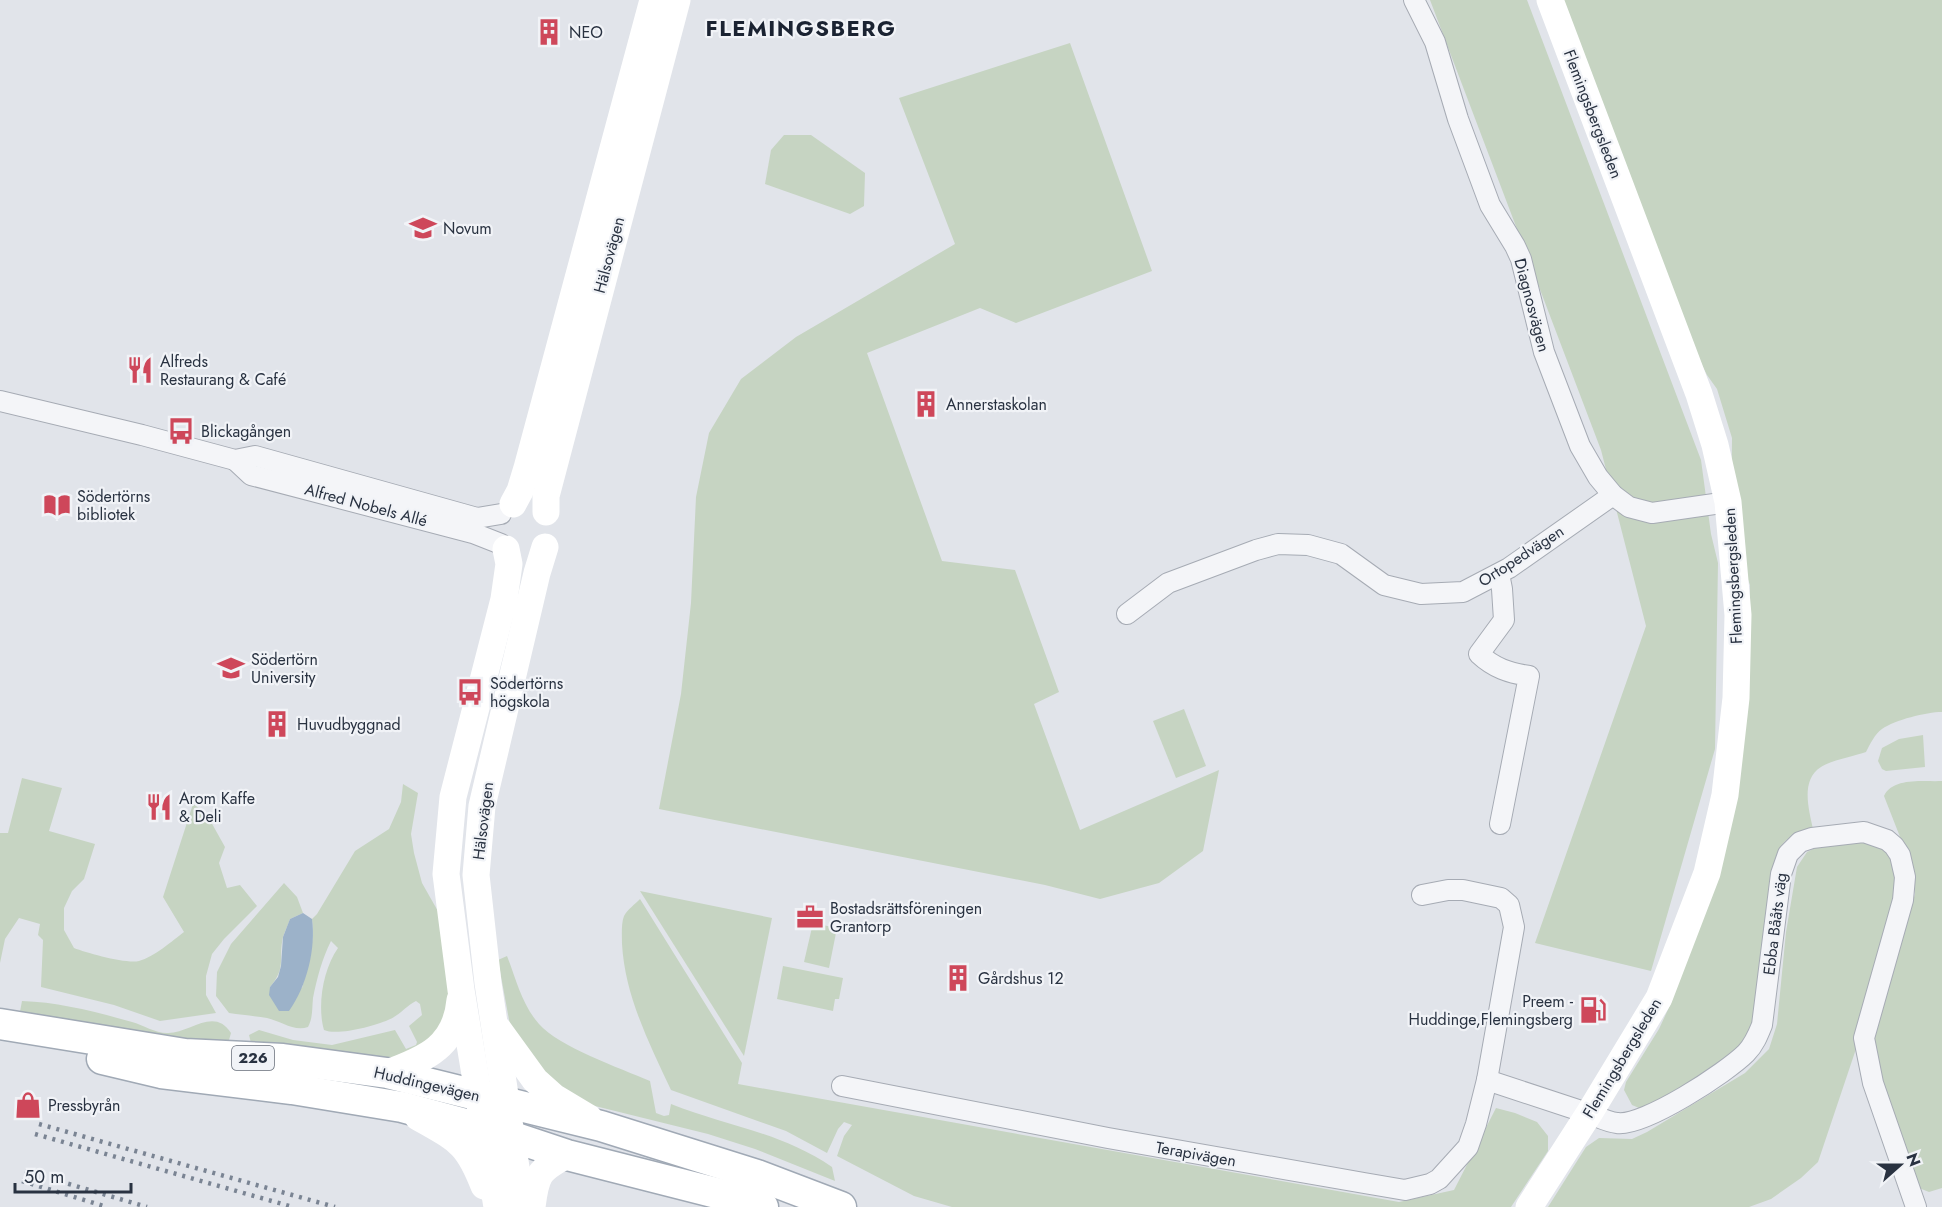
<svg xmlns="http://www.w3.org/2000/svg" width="1942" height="1207" viewBox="0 0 1942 1207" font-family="Jost,sans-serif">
<rect width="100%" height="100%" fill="#e1e4ea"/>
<g fill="#c6d4c2">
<polygon points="1430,0 1527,0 1701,460 1711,534 1718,563 1715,749 1651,971 1535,943 1646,626 1601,450"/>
<path d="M1562,0H1942V712C1926,712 1895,720 1882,729C1875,734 1870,744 1866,752C1855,756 1829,761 1821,767C1800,780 1809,810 1813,829C1795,834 1784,836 1776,856L1754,1018C1751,1027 1748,1036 1742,1044C1731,1058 1657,1105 1639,1108L1632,1105L1624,1090L1626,1082L1659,1029L1671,1003L1749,644L1750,585L1731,533L1732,438L1717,389L1707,375L1700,361Z"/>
<polygon points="1070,43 1152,271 1016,323 980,308 867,353 942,561 1015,570 1059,692 1034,704 1080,830 1219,770 1203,851 1159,883 1100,899 1045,885 659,809 681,694 691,603 696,497 709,433 741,379 796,337 955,244 899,98"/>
<polygon points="784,135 811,135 865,173 864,206 850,214 765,184 771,150"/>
<polygon points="1184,709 1206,766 1176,778 1153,721"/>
<polygon points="1923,735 1925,767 1886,771 1882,769 1878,761 1882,748 1899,739"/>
<path d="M22,778L62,788L49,831L95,844L84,879L72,891L64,908V930L74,948C87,953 126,964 139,961C154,957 172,941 184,932L163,897L193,804L206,813L225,847L219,863L227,888L240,885L257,906L224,939L212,954L206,976V995L216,1013L160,1021L114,1005L41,987L43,940L38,935L40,924L19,918L5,939L0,963V833H8Z"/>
<path d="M1942,781V1188L1929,1192L1919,1188L1879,1078L1873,1035L1915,894L1911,865L1884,796C1893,777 1924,782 1942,781Z"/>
<path d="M403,784L418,793L411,834L414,853L422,883L439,913L444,912L451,1025L394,1065L251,1043L249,1035L259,1030L293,1040L332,1045L395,1030L406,1049L416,1045L417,1042L409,1026L422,1015L420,1004L416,1001C406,1006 399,1016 388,1020C375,1026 337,1036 324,1030C317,1006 323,969 338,948L331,941C322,959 317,978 313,998C312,1008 313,1018 308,1027C294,1032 281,1021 267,1018C255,1016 242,1015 229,1013L216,996L217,972L231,944L284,883L297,897L303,913L290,919C288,925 285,931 283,937C278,959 287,967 270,987L302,988C308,965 315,943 312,919L317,914L355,851L389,829L401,802Z"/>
<polygon points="1859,840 1880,843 1893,854 1897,890 1857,1046 1818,1162 1801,1178 1771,1199 1749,1207 1548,1207 1586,1147 1599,1138 1632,1139 1647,1132 1745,1073 1769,1049 1777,1024 1786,932 1797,867 1807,852 1823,844"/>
<polygon points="640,891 772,918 744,1056"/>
<path d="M640,899L742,1063L738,1084L1399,1202L1454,1190L1496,1108L1515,1113L1537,1122L1548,1136V1151L1511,1207H952L914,1196L837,1156L844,1136L852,1125L844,1122L838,1129L827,1153L786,1131L671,1090C649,1043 625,996 622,944C622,936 621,924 624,916C627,910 635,904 640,899Z"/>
<polygon points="813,923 837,928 829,968 804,962"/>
<path d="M507,956C516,979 522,1005 539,1024C559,1047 620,1068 650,1081L656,1113L664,1116L669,1115L671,1104C726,1126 781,1132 832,1167L835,1181L755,1149L708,1134L595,1106L573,1097L554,1086L510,1025L498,960Z"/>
<polygon points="783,966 843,978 839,999 835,999 833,1011 777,999"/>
<path d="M22,1001C59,1002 96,1012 132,1022C143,1025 155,1033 167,1033C189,1034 214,1006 231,1033L229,1040L216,1045L19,1017Z"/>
</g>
<path fill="#9cb2c9" d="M303,913L312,919C316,948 307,986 289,1011H279L269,995L270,987L278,977L281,966L283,937L290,919Z"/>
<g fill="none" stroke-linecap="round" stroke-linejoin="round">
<defs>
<g id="street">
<polyline points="1414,0 1435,42 1458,119 1490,205 1515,246 1521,259 1544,352 1580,446 1598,477 1613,495 1629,507 1652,513 1728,502"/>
<polyline points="0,401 142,435 235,460 255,456 477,518 501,514"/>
<polyline points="235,460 251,475 473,533 501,544"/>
<path d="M1499,574L1502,589L1504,620L1479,654C1494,668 1509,673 1529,676L1500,824"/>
<polyline points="1127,614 1168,583 1256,550 1278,544 1308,545 1341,554 1384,585 1421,594 1463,592 1509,568 1613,495"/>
<path d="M1487,1080L1578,1110C1591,1113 1605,1122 1617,1123C1644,1127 1727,1072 1746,1053C1754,1045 1758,1035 1762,1025L1781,874L1788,854L1800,842L1812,838L1864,832L1887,840L1894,846L1900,855L1905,877L1903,900L1864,1038L1873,1083L1916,1207"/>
<polyline points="842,1086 1108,1138 1364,1183 1405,1190 1430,1184 1439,1179 1468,1147 1476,1124 1487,1080 1514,927 1509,905 1501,898 1463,890 1448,890 1422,895"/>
</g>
<g id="primary">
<polyline points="0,1024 185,1054 283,1059 387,1073 601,1126 757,1175 841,1207"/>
<polyline points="102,1059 161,1073 292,1089 402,1107 510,1136 567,1155 740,1199 763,1207"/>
</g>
</defs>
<use href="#street" stroke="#a6abb4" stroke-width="22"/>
<use href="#primary" stroke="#a0a9b5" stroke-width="33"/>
<use href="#street" stroke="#f4f5f8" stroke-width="20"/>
<g stroke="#fff" stroke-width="27">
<polyline points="513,504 520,491 527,468 653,0"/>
<polyline points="546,512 546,496 677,0"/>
<polyline points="498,1029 535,1080 554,1097 589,1118"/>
<path d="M387,1073C426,1059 456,1046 460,1000"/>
<path d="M418,1117C458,1140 467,1142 484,1186"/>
<polyline points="497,1207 461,990 446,874 453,797 504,599 509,564 506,549"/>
<polyline points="522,1207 488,983 476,875 482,806 537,573 545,547"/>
<path d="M532,1207C536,1175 538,1170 567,1155"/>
<polyline points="1529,1207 1590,1112 1659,998 1707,873 1725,795 1736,698 1738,615 1728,502 1715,445 1699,394 1550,0"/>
</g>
<use href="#primary" stroke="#fff" stroke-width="30"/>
<g stroke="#7a8493" stroke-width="4.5" stroke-dasharray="3 6" stroke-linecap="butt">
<polyline points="39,1124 335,1207"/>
<polyline points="35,1134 293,1207"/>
<polyline points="25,1171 147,1207"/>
<polyline points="22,1181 107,1207"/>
</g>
</g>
<defs>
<symbol id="building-bare" viewBox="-9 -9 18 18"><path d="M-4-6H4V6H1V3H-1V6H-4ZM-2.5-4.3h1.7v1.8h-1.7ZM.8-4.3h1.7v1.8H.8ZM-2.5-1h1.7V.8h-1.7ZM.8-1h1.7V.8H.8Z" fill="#ce475a" stroke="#f1f3f7" stroke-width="2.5" paint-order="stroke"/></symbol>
<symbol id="university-bare" viewBox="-9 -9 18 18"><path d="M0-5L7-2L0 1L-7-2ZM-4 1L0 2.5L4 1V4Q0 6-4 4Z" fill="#ce475a" stroke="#f1f3f7" stroke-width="2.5" paint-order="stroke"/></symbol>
<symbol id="restaurant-bare" viewBox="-9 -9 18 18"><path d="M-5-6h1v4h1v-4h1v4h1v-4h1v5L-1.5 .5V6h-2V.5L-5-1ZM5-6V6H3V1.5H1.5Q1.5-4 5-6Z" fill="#ce475a" stroke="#f1f3f7" stroke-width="2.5" paint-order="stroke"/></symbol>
<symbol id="bus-bare" viewBox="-9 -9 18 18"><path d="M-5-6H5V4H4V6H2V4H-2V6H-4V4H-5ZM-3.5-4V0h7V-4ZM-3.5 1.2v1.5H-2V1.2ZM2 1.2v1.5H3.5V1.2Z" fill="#ce475a" stroke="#f1f3f7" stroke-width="2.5" paint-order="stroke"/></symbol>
<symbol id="library-bare" viewBox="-9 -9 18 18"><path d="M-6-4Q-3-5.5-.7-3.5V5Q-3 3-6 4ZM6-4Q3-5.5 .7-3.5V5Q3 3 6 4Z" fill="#ce475a" stroke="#f1f3f7" stroke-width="2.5" paint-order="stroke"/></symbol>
<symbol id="office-bare" viewBox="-9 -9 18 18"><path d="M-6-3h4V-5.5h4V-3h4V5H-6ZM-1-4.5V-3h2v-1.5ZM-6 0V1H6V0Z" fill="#ce475a" stroke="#f1f3f7" stroke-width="2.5" paint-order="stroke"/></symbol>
<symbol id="fuel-bare" viewBox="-9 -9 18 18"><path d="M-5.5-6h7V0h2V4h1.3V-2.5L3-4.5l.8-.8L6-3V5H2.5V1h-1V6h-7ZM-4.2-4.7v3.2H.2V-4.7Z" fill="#ce475a" stroke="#f1f3f7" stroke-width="2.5" paint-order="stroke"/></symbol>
<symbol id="shop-bare" viewBox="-9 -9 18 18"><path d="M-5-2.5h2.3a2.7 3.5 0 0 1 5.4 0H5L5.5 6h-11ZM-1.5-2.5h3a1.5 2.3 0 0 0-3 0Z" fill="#ce475a" stroke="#f1f3f7" stroke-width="2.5" paint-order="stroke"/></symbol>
</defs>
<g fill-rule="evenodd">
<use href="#building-bare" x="530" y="13" width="38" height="38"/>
<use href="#university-bare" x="404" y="209" width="38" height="38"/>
<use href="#restaurant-bare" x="121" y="351" width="38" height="38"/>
<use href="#building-bare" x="907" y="385" width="38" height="38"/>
<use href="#bus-bare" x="162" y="412" width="38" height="38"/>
<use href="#library-bare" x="38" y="486" width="38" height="38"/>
<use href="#university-bare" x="212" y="649" width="38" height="38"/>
<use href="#bus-bare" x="451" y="673" width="38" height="38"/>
<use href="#building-bare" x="258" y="705" width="38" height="38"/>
<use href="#restaurant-bare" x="140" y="788" width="38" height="38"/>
<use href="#office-bare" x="791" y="898" width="38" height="38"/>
<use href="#building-bare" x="939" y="959" width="38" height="38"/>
<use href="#fuel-bare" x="1574" y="991" width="38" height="38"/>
<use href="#shop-bare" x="9" y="1086" width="38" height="38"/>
</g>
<g text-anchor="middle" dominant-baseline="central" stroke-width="4.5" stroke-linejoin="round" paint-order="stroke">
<rect fill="#f1f3f7" stroke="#656c78" stroke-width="1.5" x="232" y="1046" width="42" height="24" rx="4.5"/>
<g font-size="15" font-weight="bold" fill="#293241">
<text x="253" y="1058">226</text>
</g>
<g font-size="16" fill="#293241" stroke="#f1f3f7" text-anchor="start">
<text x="569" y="32">NEO</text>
<text x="443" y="228">Novum</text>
<text x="160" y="361">Alfreds<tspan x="160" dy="18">Restaurang &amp; Café</tspan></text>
<text x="946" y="404">Annerstaskolan</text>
<text x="201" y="431">Blickagången</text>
<text x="77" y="496">Södertörns<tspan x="77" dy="18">bibliotek</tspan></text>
<text x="251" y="659">Södertörn<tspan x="251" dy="18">University</tspan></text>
<text x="490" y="683">Södertörns<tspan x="490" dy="18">högskola</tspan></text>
<text x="297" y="724">Huvudbyggnad</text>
<text x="179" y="798">Arom Kaffe<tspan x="179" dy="18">&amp; Deli</tspan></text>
<text x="830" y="908">Bostadsrättsföreningen<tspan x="830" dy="18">Grantorp</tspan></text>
<text x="978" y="978">Gårdshus 12</text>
<text x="1573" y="1001" text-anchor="end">Preem -<tspan x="1573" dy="18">Huddinge,Flemingsberg</tspan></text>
<text x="48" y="1105">Pressbyrån</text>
</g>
<g font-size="16" fill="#293241" stroke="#f1f3f7">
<text transform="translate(1593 114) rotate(69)">Flemingsbergsleden</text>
<text transform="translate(609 255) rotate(-75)">Hälsovägen</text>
<text transform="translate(1532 305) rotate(75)">Diagnosvägen</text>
<text transform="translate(366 505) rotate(15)">Alfred Nobels Allé</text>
<text transform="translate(1521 556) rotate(-33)">Ortopedvägen</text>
<text transform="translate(1733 576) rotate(-93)">Flemingsbergsleden</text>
<text transform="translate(483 821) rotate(-83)">Hälsovägen</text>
<text transform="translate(1775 924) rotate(-83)">Ebba Bååts väg</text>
<text transform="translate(1622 1058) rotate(-59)">Flemingsbergsleden</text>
<text transform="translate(427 1084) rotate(13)">Huddingevägen</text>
<text transform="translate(1196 1154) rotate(10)">Terapivägen</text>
</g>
<g font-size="22" font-weight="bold" letter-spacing="1.5" fill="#1b2332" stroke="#f1f3f7">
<text x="801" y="28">FLEMINGSBERG</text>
</g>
</g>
<g transform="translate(1900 1165) rotate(69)" stroke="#f1f3f7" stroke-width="4.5" paint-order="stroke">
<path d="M0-4.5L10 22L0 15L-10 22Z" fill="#293241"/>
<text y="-9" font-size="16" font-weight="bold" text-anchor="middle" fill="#293241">N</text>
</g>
<path d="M15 1183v9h116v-9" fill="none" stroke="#293241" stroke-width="3"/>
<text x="24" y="1183" font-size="18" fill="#293241" stroke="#f1f3f7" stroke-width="4.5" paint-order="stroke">50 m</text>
</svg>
